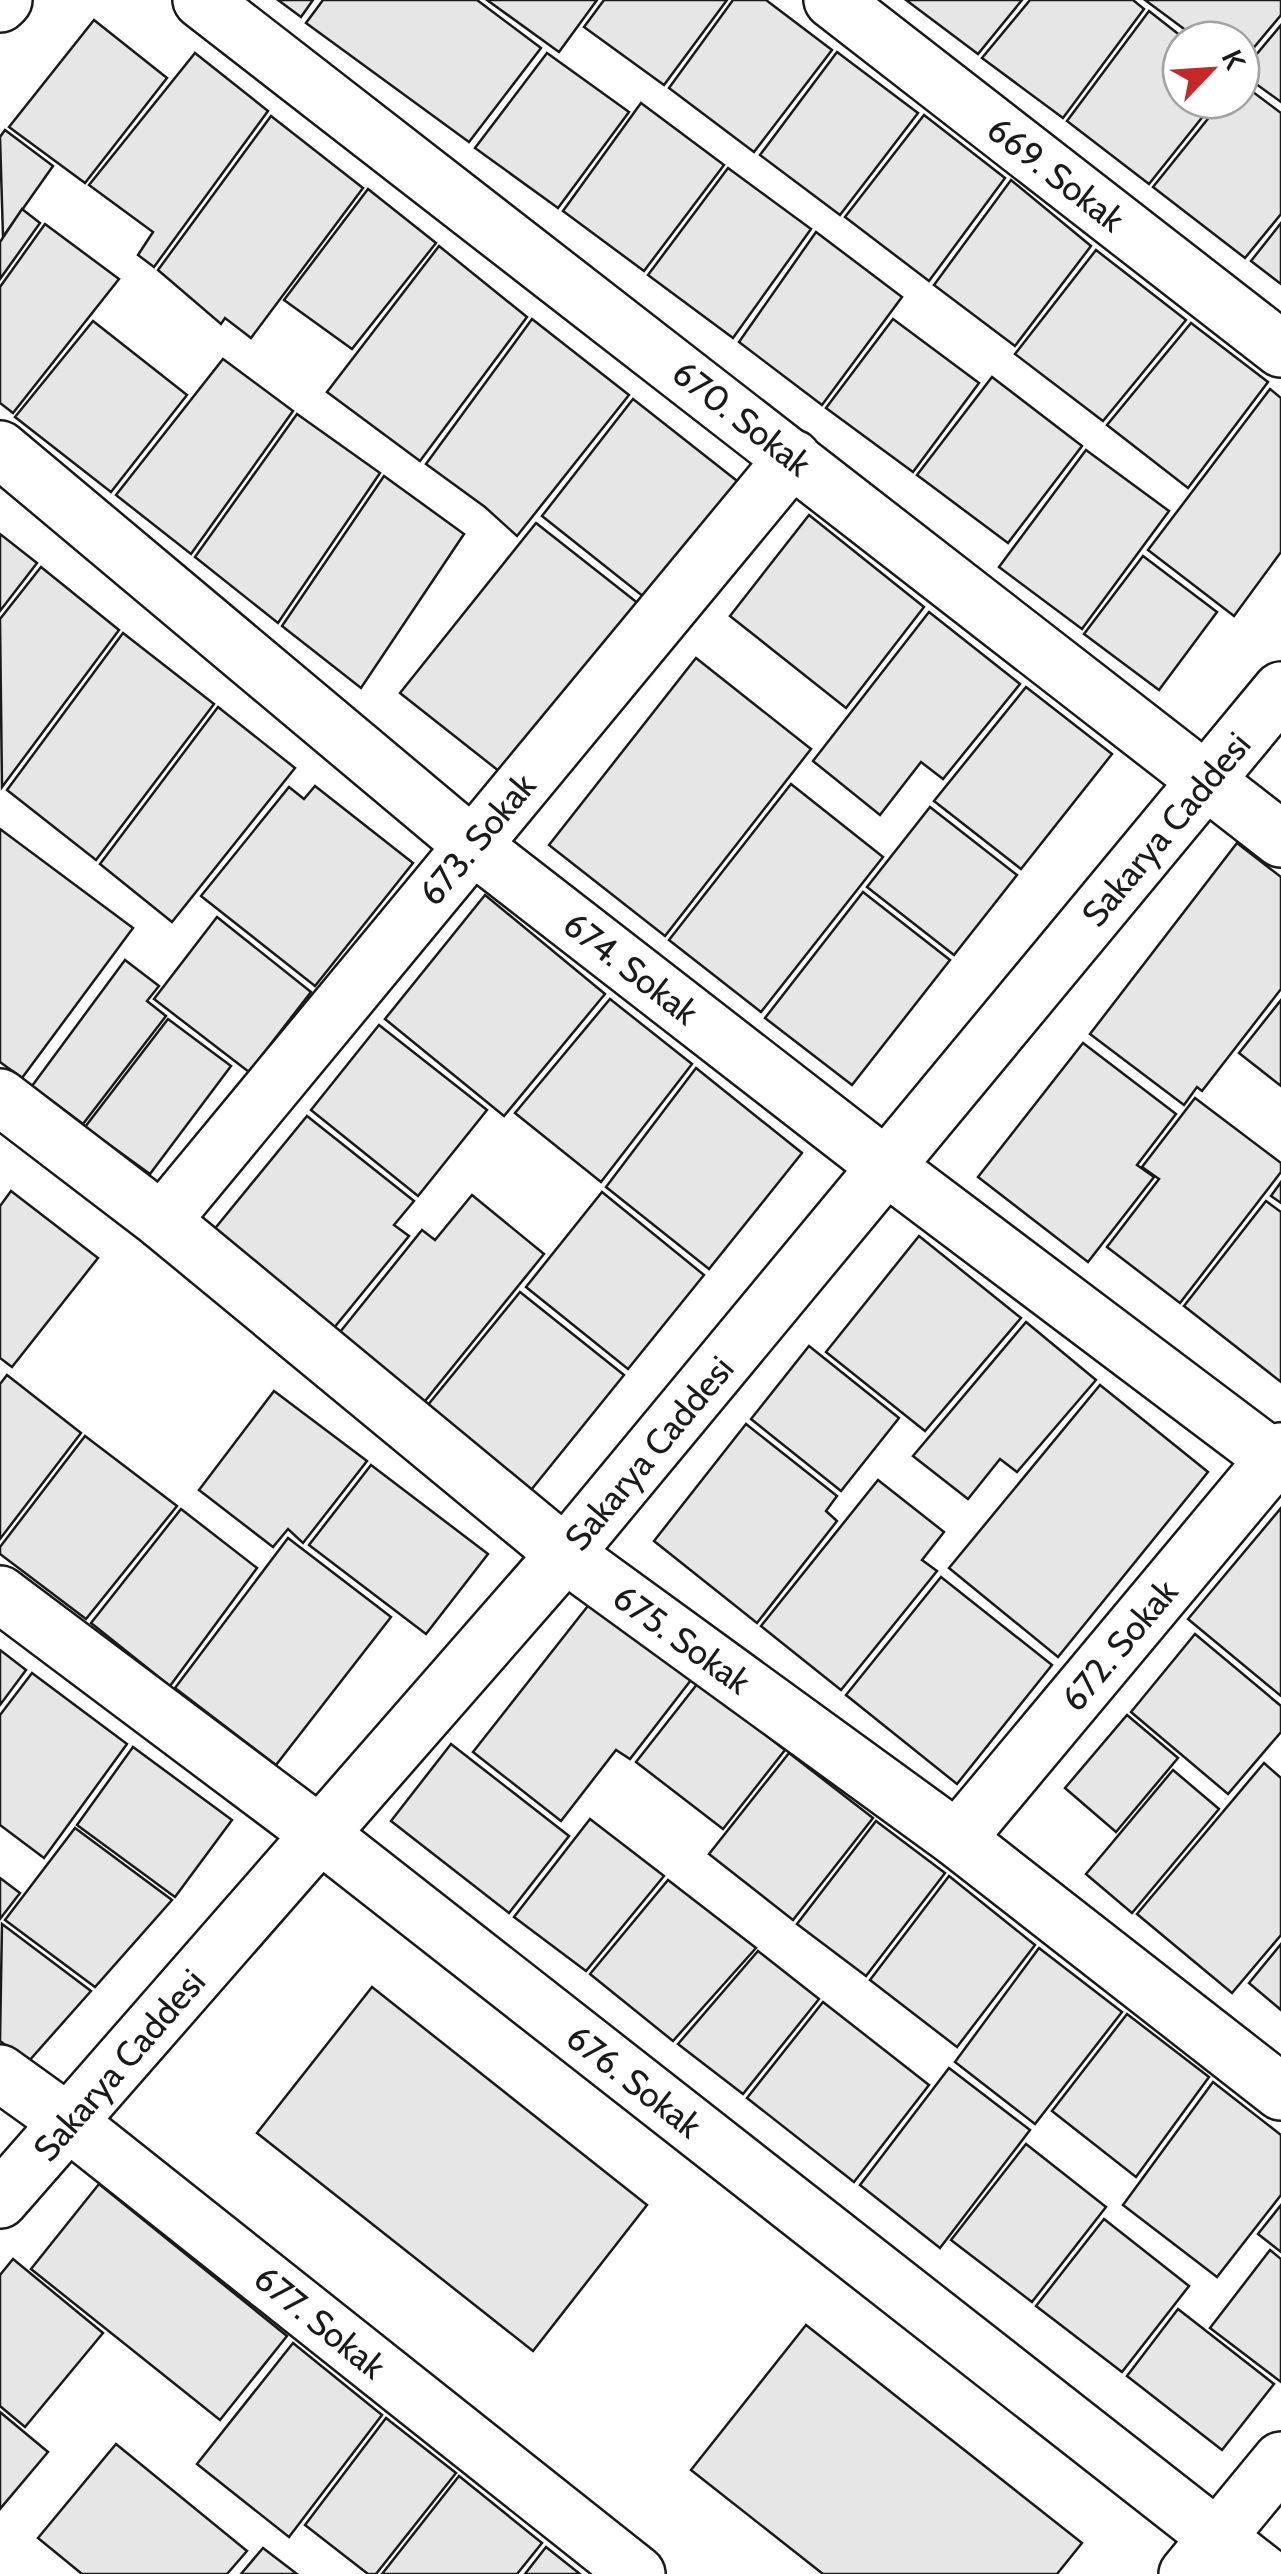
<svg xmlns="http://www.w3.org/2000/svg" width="1281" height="2574" viewBox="0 0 1281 2574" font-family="Cabin,sans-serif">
<rect width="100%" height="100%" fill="#fff"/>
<g fill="#e6e6e6" stroke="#1a1a1a" stroke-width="2.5">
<polygon points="278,0 313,0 301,17"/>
<polygon points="323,0 477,0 541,48 469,142 306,23"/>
<polygon points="487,0 597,0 559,52"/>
<polygon points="604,0 727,0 664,85 584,27"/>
<polygon points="733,0 766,0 832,50 754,152 669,88"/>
<polygon points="906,0 1022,0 978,54"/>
<polygon points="1030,0 1133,0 1144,9 1063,118 982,58"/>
<polygon points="1145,0 1281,0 1281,15 1241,63 1241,40 1199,40"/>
<polygon points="1149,11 1186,40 1181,40 1181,100 1216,100 1149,184 1067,121"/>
<polygon points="94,20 167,78 85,183 9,127"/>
<polygon points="1281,25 1281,102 1241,73"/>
<polygon points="837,52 918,113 840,215 760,155"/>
<polygon points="195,53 268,111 154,267 138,255 153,232 89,185"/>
<polygon points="547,53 629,112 558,208 475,148"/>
<polygon points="1241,83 1281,113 1281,214 1245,258 1153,187 1223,100 1241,100"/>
<polygon points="641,103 724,165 644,271 563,211"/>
<polygon points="924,115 1005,178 929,281 845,217"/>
<polygon points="271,116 363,188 251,338 225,318 221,324 158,270"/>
<polygon points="5,130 53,166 3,237 0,137"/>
<polygon points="728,168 811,229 733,338 648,275"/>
<polygon points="1011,180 1091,246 1015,346 934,285"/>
<polygon points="368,189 436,243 352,349 284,300"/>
<polygon points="22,209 40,223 0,279 0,242"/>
<polygon points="1281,223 1281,284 1251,261"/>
<polygon points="45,224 119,279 13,413 0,403 0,287"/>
<polygon points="816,232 902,297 822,405 739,342"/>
<polygon points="439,246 527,317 420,461 327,392"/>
<polygon points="1096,250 1186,320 1103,421 1015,354"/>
<polygon points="532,319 629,395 517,536 485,507 426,464"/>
<polygon points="893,319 979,383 913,472 826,408"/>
<polygon points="93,321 187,395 111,492 15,417"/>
<polygon points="1191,323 1268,382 1188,488 1107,425"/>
<polygon points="223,359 293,411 191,554 116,495"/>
<polygon points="992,377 1082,446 1008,543 917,475"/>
<polygon points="1270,389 1281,398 1281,552 1234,616 1148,550"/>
<polygon points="633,399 741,484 649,601 542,516"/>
<polygon points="297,414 380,473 278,623 195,557"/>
<polygon points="1086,450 1169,511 1082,629 999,567"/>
<polygon points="384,476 464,534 361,688 282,626"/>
<polygon points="809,515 924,607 846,708 730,616"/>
<polygon points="536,523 644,608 509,779 400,693"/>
<polygon points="0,534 37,563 0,611"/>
<polygon points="1143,556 1217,612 1159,690 1084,634"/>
<polygon points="41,567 119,630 2,787 0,619"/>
<polygon points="929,612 1020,684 943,779 921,762 880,815 813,761"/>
<polygon points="123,633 214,704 96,860 7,790"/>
<polygon points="696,658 811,749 665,936 549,845"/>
<polygon points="1026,687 1112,754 1021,869 934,801"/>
<polygon points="218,707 295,768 172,922 100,864"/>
<polygon points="791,784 883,857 761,1012 669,940"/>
<polygon points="315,786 413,863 315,986 201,896 289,787 304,799"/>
<polygon points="930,807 1017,875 954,955 867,887"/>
<polygon points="0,829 133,928 22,1078 0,1062"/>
<polygon points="1237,843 1281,877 1281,989 1202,1091 1197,1087 1184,1105 1090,1034"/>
<polygon points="863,892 950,960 852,1085 765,1018"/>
<polygon points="485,895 605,994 504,1116 385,1019"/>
<polygon points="217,917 311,992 249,1072 154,999"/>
<polygon points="125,960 159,986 147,1001 166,1016 83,1124 32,1086"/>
<polygon points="610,999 692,1064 601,1182 515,1113"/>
<polygon points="1281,1000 1281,1086 1239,1053"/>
<polygon points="168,1019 231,1066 150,1174 85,1127"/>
<polygon points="379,1025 487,1110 418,1196 311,1110"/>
<polygon points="1083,1043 1176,1114 1137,1165 1154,1177 1088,1262 978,1177"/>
<polygon points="696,1068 802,1153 709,1269 606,1187"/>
<polygon points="1195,1098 1281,1163 1281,1172 1180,1303 1107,1247 1159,1179 1142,1167"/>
<polygon points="307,1116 414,1201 394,1225 409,1236 329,1334 208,1237"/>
<polygon points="1281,1182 1281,1203 1271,1196"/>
<polygon points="11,1191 98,1258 12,1367 0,1358 0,1206"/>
<polygon points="602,1192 704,1275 628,1369 526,1287"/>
<polygon points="472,1195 544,1254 421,1406 336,1337 422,1230 435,1240"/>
<polygon points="1266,1201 1281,1212 1281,1382 1184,1306"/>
<polygon points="919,1236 1021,1318 925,1431 826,1352"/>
<polygon points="520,1292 624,1375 527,1495 423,1411"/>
<polygon points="1026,1322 1096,1380 1017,1472 1000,1459 968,1499 913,1456"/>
<polygon points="809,1346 899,1418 841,1491 751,1419"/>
<polygon points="7,1375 81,1433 0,1539 0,1384"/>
<polygon points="1100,1385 1208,1472 1058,1657 949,1568"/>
<polygon points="274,1391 367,1461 303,1543 288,1529 273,1547 199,1490"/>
<polygon points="746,1424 837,1496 826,1511 837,1521 757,1623 654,1541"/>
<polygon points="85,1436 177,1506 86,1619 0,1554 0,1547"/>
<polygon points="371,1465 488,1554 426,1634 309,1545"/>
<polygon points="878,1480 944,1532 922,1560 937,1571 841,1690 761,1626"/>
<polygon points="1281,1508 1281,1696 1188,1619"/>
<polygon points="181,1509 257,1568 170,1686 91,1623"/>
<polygon points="288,1538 391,1617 276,1765 175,1688"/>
<polygon points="941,1577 1052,1665 957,1784 846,1695"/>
<polygon points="591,1602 691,1680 630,1759 616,1750 561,1821 473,1752"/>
<polygon points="1195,1634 1281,1706 1281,1732 1228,1794 1131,1712"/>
<polygon points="0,1650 26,1670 0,1705"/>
<polygon points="32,1673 127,1744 44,1858 0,1825 0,1715"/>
<polygon points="698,1683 785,1750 723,1829 636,1762"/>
<polygon points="1127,1715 1178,1758 1116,1832 1065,1788"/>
<polygon points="451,1744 569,1836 509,1913 391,1821"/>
<polygon points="133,1747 232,1820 175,1897 77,1825"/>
<polygon points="789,1753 873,1818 793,1920 709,1854"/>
<polygon points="1264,1763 1281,1778 1281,1935 1232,1993 1137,1914"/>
<polygon points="1173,1770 1219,1809 1132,1913 1086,1874"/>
<polygon points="590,1819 664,1876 586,1971 514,1917"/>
<polygon points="876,1821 945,1873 866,1976 797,1924"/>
<polygon points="75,1828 172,1900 95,1987 5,1920"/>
<polygon points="949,1876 1035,1945 957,2047 870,1980"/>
<polygon points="0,1878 20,1893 0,1919"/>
<polygon points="668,1880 756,1948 673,2041 590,1974"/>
<polygon points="2,1924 91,1991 28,2062 0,2041"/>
<polygon points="1281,1944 1281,2010 1249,1983"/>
<polygon points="1039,1948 1122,2012 1035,2124 955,2062"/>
<polygon points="758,1951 819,1999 743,2094 678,2044"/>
<polygon points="372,1987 647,2205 533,2351 257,2133"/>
<polygon points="823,2002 929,2085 854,2182 747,2098"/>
<polygon points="1127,2014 1209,2077 1136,2177 1052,2111"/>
<polygon points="949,2068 1030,2130 940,2248 860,2185"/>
<polygon points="1213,2082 1281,2135 1281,2195 1217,2277 1123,2205"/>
<polygon points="1026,2144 1106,2207 1032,2302 951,2240"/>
<polygon points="99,2184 287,2336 220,2420 31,2269"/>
<polygon points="1281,2205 1281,2252 1258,2234"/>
<polygon points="1104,2219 1189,2286 1122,2372 1036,2306"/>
<polygon points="1270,2250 1281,2259 1281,2382 1210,2328"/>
<polygon points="13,2259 103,2333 25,2427 0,2406 0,2275"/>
<polygon points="1178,2309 1274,2384 1222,2450 1127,2376"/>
<polygon points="806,2325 1082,2543 1057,2574 823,2574 691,2470"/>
<polygon points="293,2343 382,2415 289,2537 197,2464"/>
<polygon points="0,2412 48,2452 0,2509"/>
<polygon points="386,2418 456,2473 376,2574 368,2574 305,2525"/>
<polygon points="116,2444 247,2551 227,2574 82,2574 38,2538"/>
<polygon points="459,2476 542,2543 517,2574 382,2574"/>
<polygon points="546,2547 580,2574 525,2574"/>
<polygon points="263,2548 297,2574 241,2574"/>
</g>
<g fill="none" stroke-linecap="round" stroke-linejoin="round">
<defs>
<g id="minor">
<polyline points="201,0 1281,839"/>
<polyline points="832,0 1281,349"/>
<polyline points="0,4 4,0"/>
<polyline points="0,449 472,845 888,1168 1281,1464"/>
<polyline points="0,1097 162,1221 565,1554 957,1839 1281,2092"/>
<polyline points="162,1221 793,458"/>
<polyline points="0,1594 321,1835 1264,2574"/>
<polyline points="957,1839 1281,1451"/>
<polyline points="0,2073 68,2122 637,2574"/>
<polyline points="0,2200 565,1554 1281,690"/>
<polyline points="1187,2574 1281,2460"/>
</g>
</defs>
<use href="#minor" stroke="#1a1a1a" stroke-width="60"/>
<use href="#minor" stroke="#fff" stroke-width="55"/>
</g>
<g text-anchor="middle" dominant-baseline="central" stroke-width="8" stroke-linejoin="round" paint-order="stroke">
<g font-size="35" fill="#1a1a1a" stroke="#fff">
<text transform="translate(1056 174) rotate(38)">669. Sokak</text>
<text transform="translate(742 418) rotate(38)">670. Sokak</text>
<text transform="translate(1166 829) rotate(-50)">Sakarya Caddesi</text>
<text transform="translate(477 839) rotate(-50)">673. Sokak</text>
<text transform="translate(631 968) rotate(38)">674. Sokak</text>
<text transform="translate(649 1453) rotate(-50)">Sakarya Caddesi</text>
<text transform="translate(682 1639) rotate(36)">675. Sokak</text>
<text transform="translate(1119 1645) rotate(-50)">672. Sokak</text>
<text transform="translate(119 2065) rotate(-49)">Sakarya Caddesi</text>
<text transform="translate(634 2081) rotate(38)">676. Sokak</text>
<text transform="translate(320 2322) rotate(39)">677. Sokak</text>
</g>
</g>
<g transform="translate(1211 70) rotate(65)"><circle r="48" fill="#ffffff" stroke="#a3a3a3" stroke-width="2.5"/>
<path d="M0-8L18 38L0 25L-18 38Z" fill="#c62828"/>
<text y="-15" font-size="28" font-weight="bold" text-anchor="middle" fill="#1a1a1a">K</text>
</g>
</svg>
